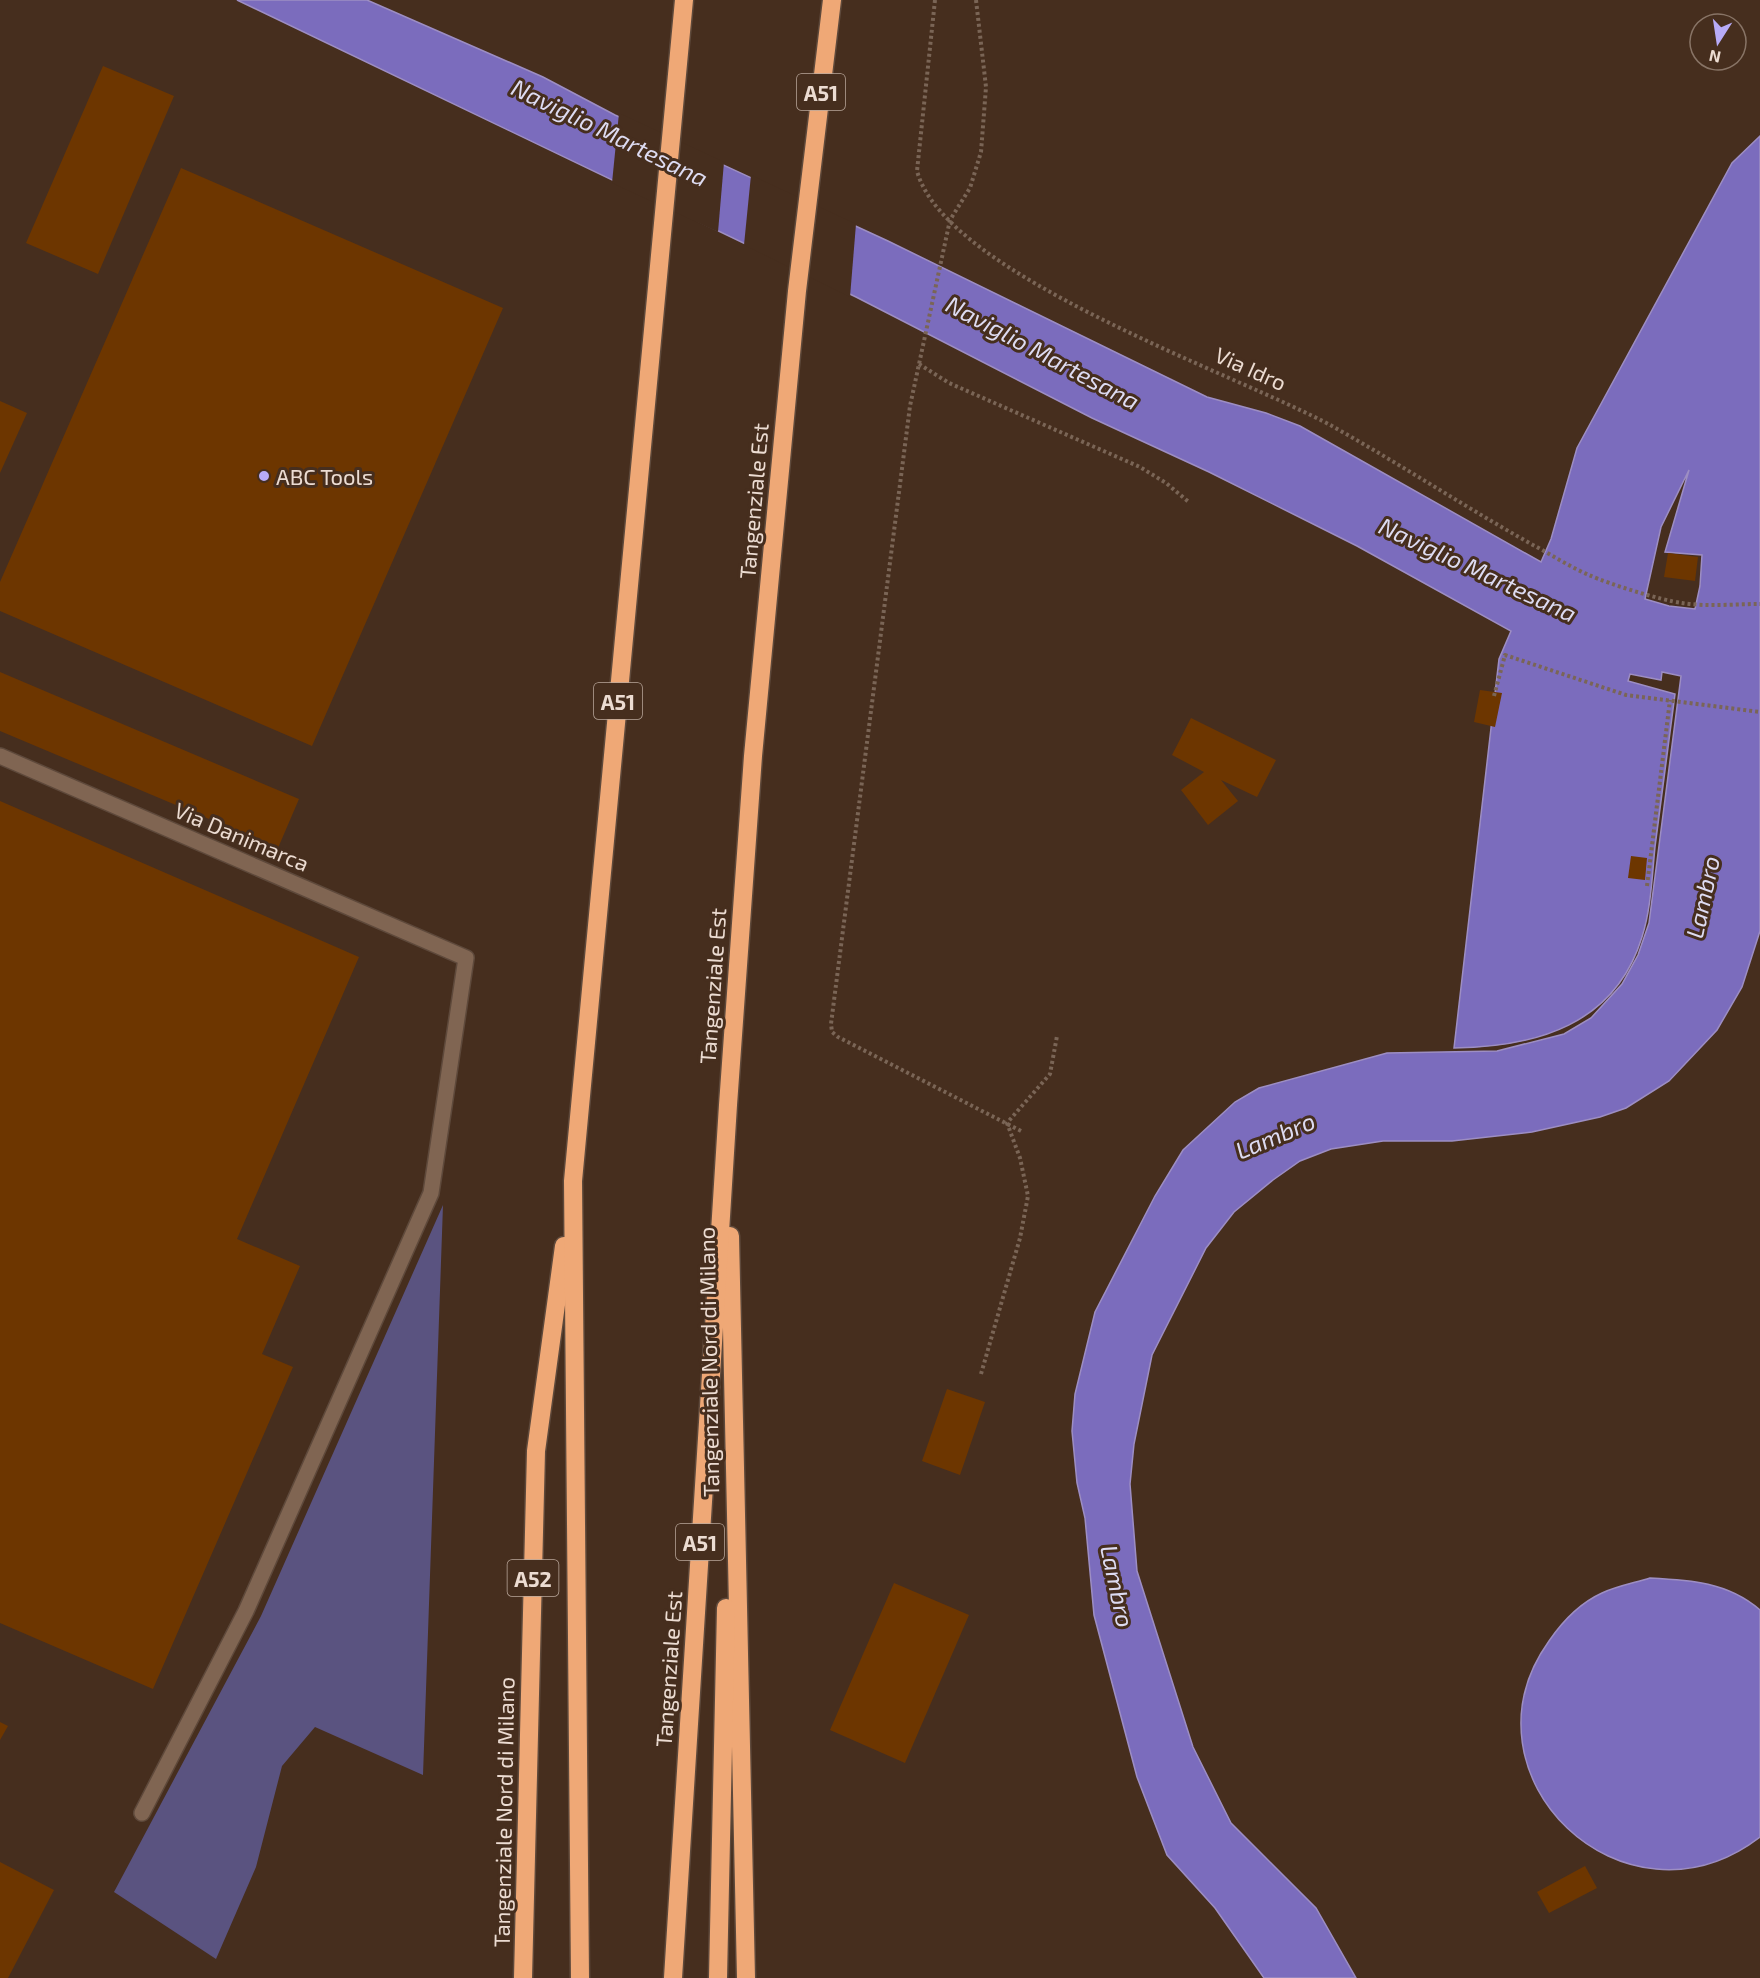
<svg xmlns="http://www.w3.org/2000/svg" width="1760" height="1978" viewBox="0 0 1760 1978" font-family="'Exo 2',sans-serif">
<rect width="100%" height="100%" fill="#462e1e"/>
<polygon fill="#5a5380" points="443,1205 423,1775 315,1727 282,1766 256,1867 216,1959 114,1892 261,1616"/>
<g fill="#7b6cbd" stroke="#9d8ec3" stroke-width="1.5" fill-rule="evenodd">
<path d="M237,0H367L543,77L615,115L888,241L1207,397L1266,413L1300,426L1541,562L1551,539L1577,448L1732,163L1760,136V931L1742,987L1717,1030L1669,1081L1626,1108L1600,1117L1532,1132L1452,1141H1383L1331,1149L1300,1161L1273,1180L1234,1212L1206,1248L1152,1355L1134,1444L1130,1484L1137,1571L1193,1747L1231,1823L1316,1908L1356,1978H1264L1215,1908L1167,1855L1137,1777L1094,1615L1085,1518L1077,1483L1072,1431L1075,1394L1095,1312L1155,1196L1183,1150L1235,1102L1259,1088L1387,1053L1497,1051L1564,1034L1591,1018L1622,984L1638,955L1649,923L1681,676L1662,672L1661,680L1630,674L1628,681L1675,694C1668,745 1662,796 1655,847C1652,877 1651,909 1642,937C1615,1025 1536,1047 1454,1048L1499,659L1511,631L1357,546L1209,472L1092,418L856,297ZM1689,470L1665,552L1702,555L1700,586L1695,609L1669,606L1645,599L1661,527Z"/>
<path d="M1650,1578C1690,1580 1728,1582 1760,1610V1837C1624,1941 1453,1775 1549,1641C1562,1622 1580,1603 1602,1593C1617,1586 1634,1583 1650,1578Z"/>
</g>
<g fill="#462e1e">
<polygon points="619,113 724,162 718,232 612,183"/>
<polygon points="751,175 856,224 850,297 744,245"/>
</g>
<g fill="#6d3600">
<polygon points="103,66 174,96 98,274 26,243"/>
<polygon points="181,168 503,308 312,746 0,611 0,582"/>
<polygon points="0,401 27,413 0,473"/>
<polygon points="1668,553 1698,557 1695,581 1664,577"/>
<polygon points="0,672 299,799 278,848 0,731"/>
<polygon points="1480,690 1502,693 1495,727 1474,722"/>
<polygon points="1191,718 1276,760 1257,797 1221,780 1238,801 1208,825 1181,790 1204,772 1172,755"/>
<polygon points="0,801 359,957 237,1239 300,1266 262,1354 293,1367 153,1689 0,1623"/>
<polygon points="1631,856 1647,858 1645,880 1628,878"/>
<polygon points="947,1389 985,1402 960,1475 922,1461"/>
<polygon points="894,1583 969,1615 905,1763 830,1730"/>
<polygon points="0,1722 8,1726 0,1740"/>
<polygon points="0,1862 54,1890 8,1978 0,1978"/>
<polygon points="1585,1866 1597,1888 1549,1913 1537,1892"/>
</g>
<g fill="none" stroke-linecap="round" stroke-linejoin="round">
<defs>
<polyline id="minor" points="0,756 466,958 431,1193 246,1611 142,1813"/>
<g id="highway">
<polyline points="730,1236 746,1978"/>
<polyline points="523,1978 536,1451 564,1246"/>
<polyline points="580,1978 573,1181 684,0"/>
<polyline points="673,1978 728,1105 753,756 797,291 832,0"/>
<polyline points="718,1978 726,1608"/>
</g>
</defs>
<use href="#minor" stroke="#5e493b" stroke-width="18"/>
<use href="#highway" stroke="#5e493b" stroke-width="21"/>
<g stroke="#7a6556" stroke-width="4" stroke-dasharray="3 3" stroke-linecap="butt">
<path d="M935,0L917,171C945,275 1237,374 1332,426C1400,464 1465,507 1533,545C1552,555 1570,567 1589,575C1609,584 1660,600 1682,603C1707,607 1735,604 1760,604"/>
<polyline points="976,0 986,87 981,152 970,188 950,220 910,406 831,1024 832,1032 838,1037 1023,1132"/>
<polyline points="919,364 949,383 1140,467 1166,483 1190,503"/>
<polyline points="1494,696 1505,655 1626,695 1760,712"/>
<polyline points="1647,886 1670,700"/>
<polyline points="981,1374 1020,1238 1028,1196 1020,1158 1007,1123 1050,1074 1057,1036"/>
</g>
<use href="#minor" stroke="#806552" stroke-width="15"/>
<use href="#highway" stroke="#efa876" stroke-width="18"/>
</g>
<circle fill="#b7abf8" stroke="#462e1e" stroke-width="2" cx="264" cy="476" r="6"/>
<g text-anchor="middle" dominant-baseline="central" stroke-width="6" stroke-linejoin="round" paint-order="stroke">
<g fill="#462e1e" stroke="#baa89c" stroke-width="1.5">
<rect x="797" y="74" width="48" height="36" rx="4.5"/>
<rect x="594" y="683" width="48" height="36" rx="4.5"/>
<rect x="676" y="1524" width="48" height="36" rx="4.5"/>
<rect x="507.5" y="1560" width="51" height="36" rx="4.5"/>
</g>
<g font-size="21" font-weight="bold" fill="#ecdcd2">
<text x="821" y="92">A51</text>
<text x="618" y="701">A51</text>
<text x="700" y="1542">A51</text>
<text x="533" y="1578">A52</text>
</g>
<g font-size="22" fill="#ecdcd2" stroke="#462e1e">
<text transform="translate(1251 368) rotate(24)">Via Idro</text>
<text transform="translate(753 501) rotate(-85)">Tangenziale Est</text>
<text transform="translate(242 836) rotate(23)">Via Danimarca</text>
<text transform="translate(712 986) rotate(-86)">Tangenziale Est</text>
<text transform="translate(708 1362) rotate(-91)">Tangenziale Nord di Milano</text>
<text transform="translate(668 1669) rotate(-86)">Tangenziale Est</text>
<text transform="translate(503 1812) rotate(-89)">Tangenziale Nord di Milano</text>
</g>
<g font-size="22" fill="#ecdcd2" stroke="#462e1e" text-anchor="start">
<text x="276" y="476">ABC Tools</text>
</g>
<g font-size="24" font-style="italic" fill="#dddbf1" stroke="#462e1e">
<text transform="translate(610 132) rotate(26)">Naviglio Martesana</text>
<text transform="translate(1043 352) rotate(28)">Naviglio Martesana</text>
<text transform="translate(1478 569) rotate(25)">Naviglio Martesana</text>
<text transform="translate(1702 897) rotate(-78)">Lambro</text>
<text transform="translate(1275 1135) rotate(-23)">Lambro</text>
<text transform="translate(1118 1586) rotate(78)">Lambro</text>
</g>
</g>
<g transform="translate(1718 42) rotate(192)"><circle r="28" fill="#462e1e" stroke="#887466" stroke-width="1.5"/>
<path d="M0-4.5L10 22L0 15L-10 22Z" fill="#b7abf8"/>
<text y="-9" font-size="16" font-weight="bold" text-anchor="middle" fill="#ecdcd2">N</text>
</g>
</svg>
